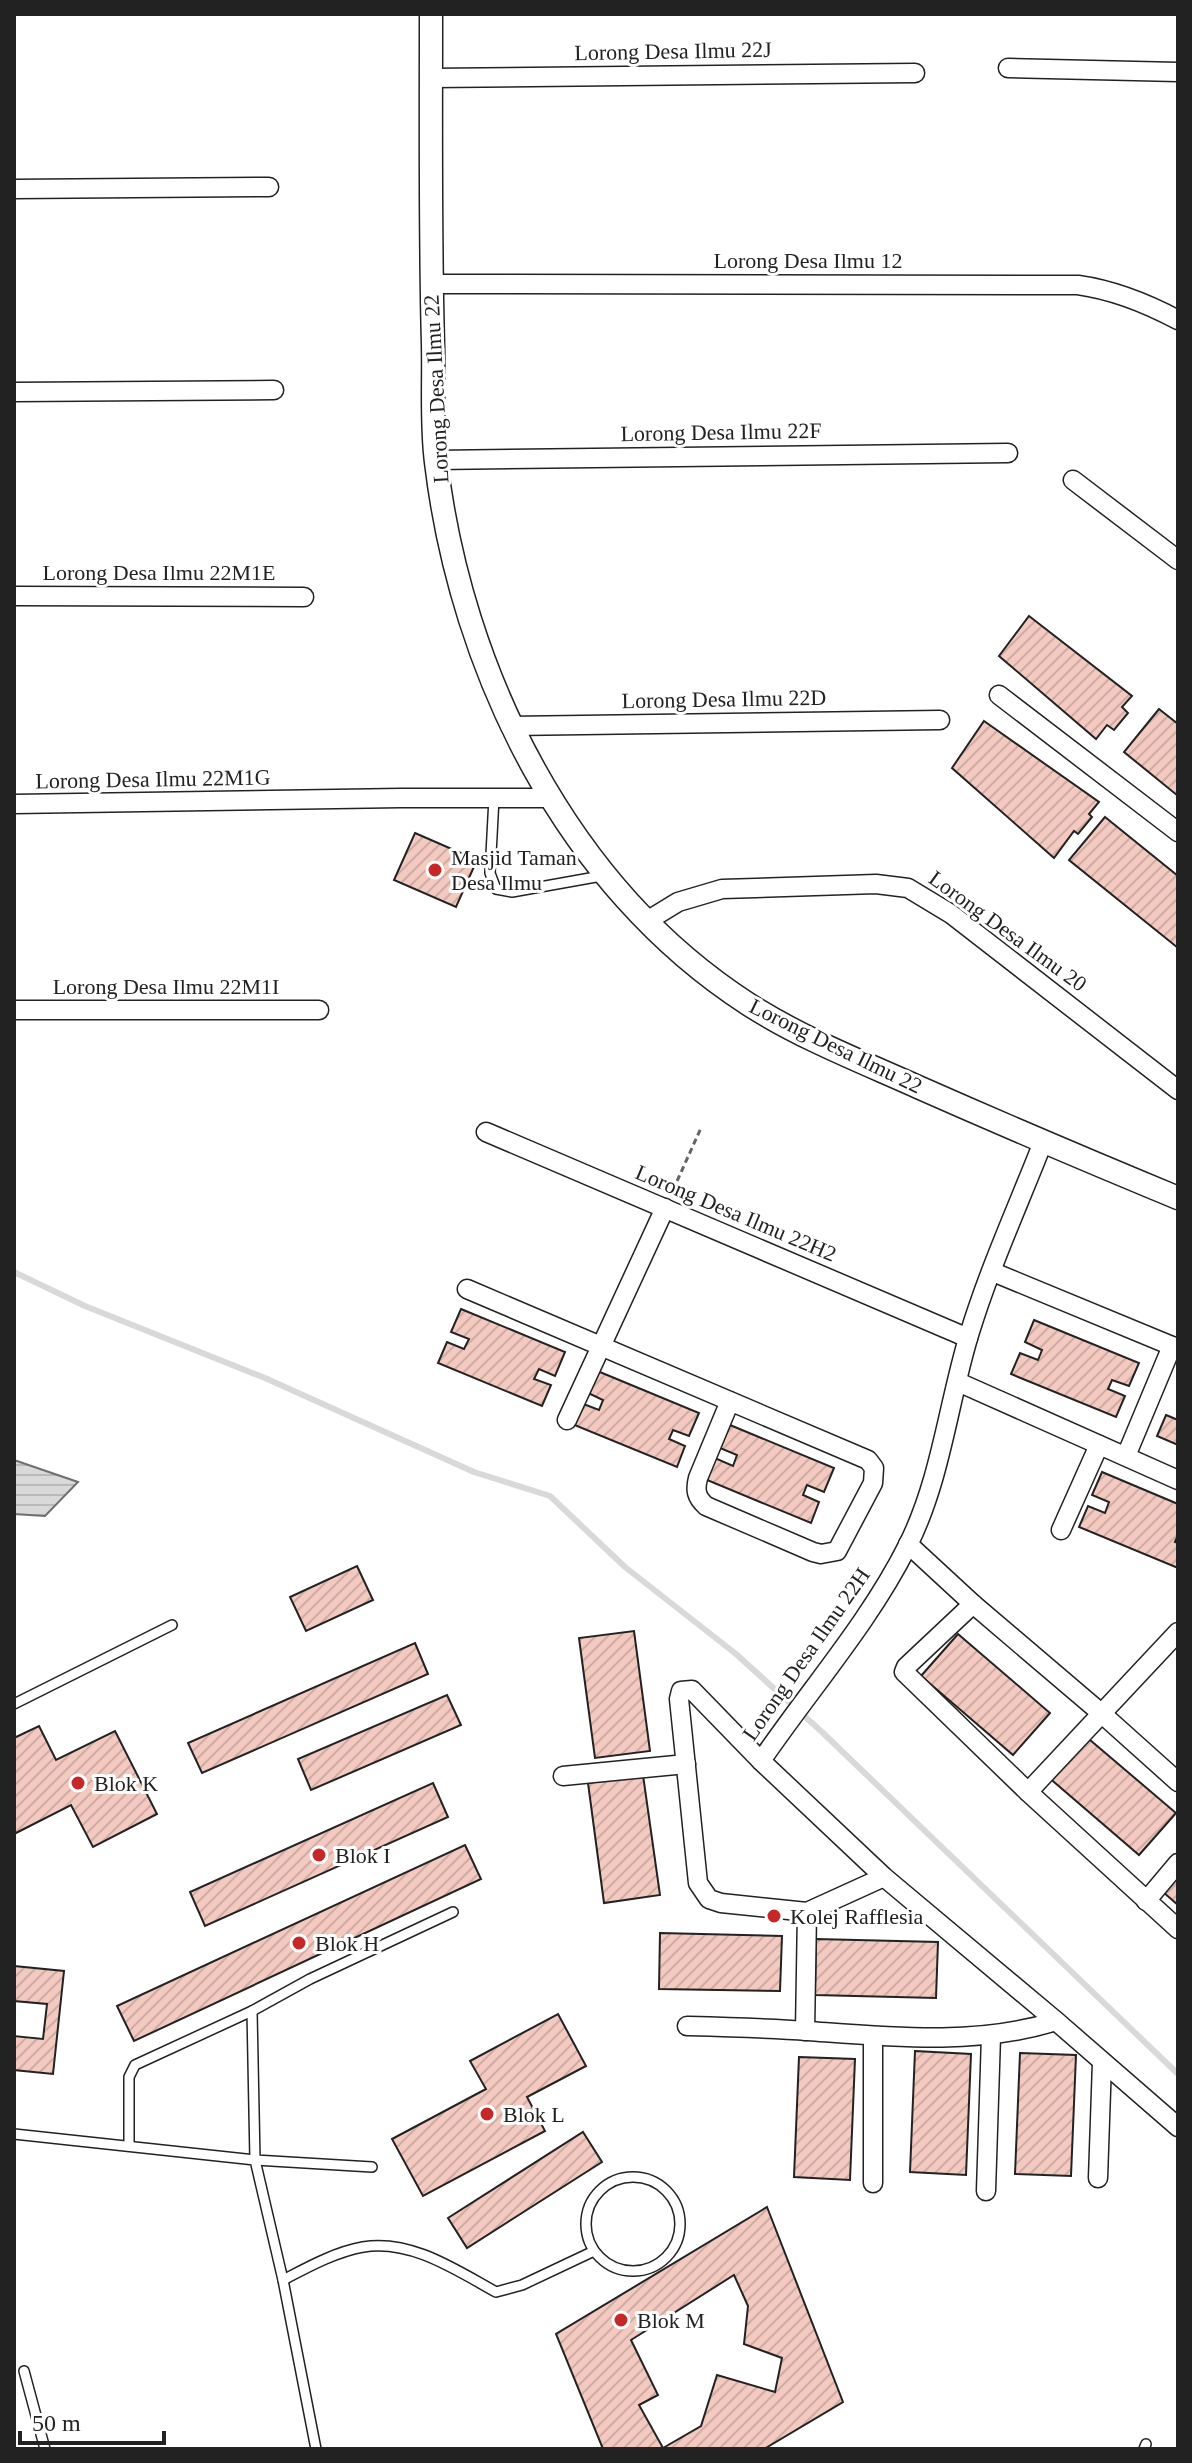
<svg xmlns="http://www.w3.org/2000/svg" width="1192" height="2463" viewBox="0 0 1192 2463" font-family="Georgia,serif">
<defs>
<pattern id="water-rules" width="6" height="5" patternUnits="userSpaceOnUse" patternTransform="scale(2)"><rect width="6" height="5" fill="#d9d9d9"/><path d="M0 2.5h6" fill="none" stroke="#bababa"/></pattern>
<pattern id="building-hatch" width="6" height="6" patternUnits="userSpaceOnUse" patternTransform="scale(2)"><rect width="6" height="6" fill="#f3c9c0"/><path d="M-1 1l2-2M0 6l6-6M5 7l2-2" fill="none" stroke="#d0aca5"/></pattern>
</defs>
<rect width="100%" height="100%" fill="#fff"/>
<polygon fill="url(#water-rules)" stroke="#6f6f6f" stroke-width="2" points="14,1460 78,1482 45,1516 14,1514"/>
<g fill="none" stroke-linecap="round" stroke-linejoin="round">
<polyline stroke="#d9d9d9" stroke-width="6" points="14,1272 85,1306 265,1378 474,1472 550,1496 625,1567 736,1654 822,1732 1178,2074"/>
</g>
<g fill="url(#building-hatch)" stroke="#222" stroke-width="2" fill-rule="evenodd">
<polygon points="1029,616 1132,696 1122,707 1128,713 1114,730 1107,725 1096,739 999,656"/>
<polygon points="1159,709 1178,724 1178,796 1124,752"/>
<polygon points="984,721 1099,802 1089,814 1092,817 1078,834 1074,831 1054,858 952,768"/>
<polygon points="1105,817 1178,876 1178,948 1069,860"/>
<polygon points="415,833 477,860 456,907 394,880"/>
<polygon points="461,1309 565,1352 555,1376 539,1369 534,1379 551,1385 542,1406 438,1363 447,1342 464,1349 469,1339 451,1332"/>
<polygon points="1034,1320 1139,1363 1129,1386 1112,1380 1108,1389 1125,1396 1116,1417 1011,1374 1020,1353 1038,1360 1042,1350 1025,1342"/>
<polygon points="595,1370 699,1413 689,1436 673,1430 669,1439 685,1446 677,1467 572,1424 581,1403 599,1410 603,1400 586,1392"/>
<polygon points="1166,1415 1178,1420 1178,1445 1157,1436"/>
<polygon points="730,1425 834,1468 824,1492 807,1485 803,1495 819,1502 811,1523 707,1480 715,1458 733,1466 737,1455 720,1448"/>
<polygon points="1102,1472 1178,1504 1178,1535 1175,1542 1178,1543 1178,1568 1079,1527 1088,1506 1105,1513 1109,1502 1092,1495"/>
<polygon points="357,1566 373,1600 306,1631 290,1597"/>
<polygon points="634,1631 650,1751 595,1758 579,1638"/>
<polygon points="958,1634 1050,1713 1013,1755 921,1676"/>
<polygon points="415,1643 428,1674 202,1773 188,1743"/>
<polygon points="447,1695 461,1725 311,1790 298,1759"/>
<polygon points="39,1726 56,1760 115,1731 157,1814 93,1847 71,1805 14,1834 14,1738"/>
<polygon points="1083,1734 1176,1813 1139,1855 1047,1776"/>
<polygon points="643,1775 660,1895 604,1903 588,1783"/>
<polygon points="433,1783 448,1817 205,1926 190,1892"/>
<polygon points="465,1845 481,1879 134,2041 117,2006"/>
<polygon points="1178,1875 1178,1905 1163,1892"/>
<polygon points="660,1933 782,1936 780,1991 659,1989"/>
<polygon points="816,1939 938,1942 936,1998 815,1995"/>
<polygon points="14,1966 64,1971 53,2074 14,2070 14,2036 43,2039 47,2004 14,2001"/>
<polygon points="558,2014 586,2066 527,2097 545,2131 423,2196 392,2139 486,2089 470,2061"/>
<polygon points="915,2051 971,2054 966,2175 910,2172"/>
<polygon points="1020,2053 1076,2055 1071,2176 1015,2174"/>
<polygon points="799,2057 855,2059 850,2180 794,2177"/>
<polygon points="583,2132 602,2162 467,2248 448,2218"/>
<path d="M767,2207L843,2402L764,2449H603L556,2334ZM734,2275L748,2306L744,2344L782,2358L775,2392L717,2375L701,2426L663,2448L639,2405L658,2395L631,2340Z"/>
</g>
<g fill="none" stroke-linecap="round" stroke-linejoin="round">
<defs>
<g id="service">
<polyline points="494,798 490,873 496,889 512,892 607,875"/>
<polyline points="14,1704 172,1625"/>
<polyline points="14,2134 255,2160 283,2280 316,2449"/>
<polyline points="129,2146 129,2077 135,2065 252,2011"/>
<polyline points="372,2167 255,2160 252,2011 310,1979 453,1912"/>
<circle cx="633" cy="2224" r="47"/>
<path d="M283,2280C308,2267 335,2252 363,2247C411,2239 456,2270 496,2292L522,2285L594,2251"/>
<polyline points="24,2371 45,2449"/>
<polyline points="1144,2449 1146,2444"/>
</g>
<g id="minor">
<polyline points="1008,68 1178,72"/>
<polyline points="431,78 915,73"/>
<polyline points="14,189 269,187"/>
<path d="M431,284L1078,285C1114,290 1146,303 1178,320"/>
<polyline points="14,392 274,390"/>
<polyline points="436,460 1008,453"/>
<polyline points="1073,480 1178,560"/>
<polyline points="14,596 304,597"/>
<polyline points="999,695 1178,832"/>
<polyline points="510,726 940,720"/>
<polyline points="14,804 401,798 551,798"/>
<polyline points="647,921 678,902 722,889 876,884 908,888 951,914 1178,1090"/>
<polyline points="14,1010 319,1010"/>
<polyline points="486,1132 968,1338"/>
<path d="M1043,1142C1018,1206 989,1269 969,1335C948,1404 941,1479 908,1545C869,1623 810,1689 761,1761L884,1877L1056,2021L1178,2127"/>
<polyline points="993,1272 1172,1346"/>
<path d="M467,1289L868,1460L874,1468L873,1483L837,1551L821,1554L813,1552L706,1506C696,1497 695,1490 698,1478L730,1401"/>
<polyline points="958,1382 1178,1480"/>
<polyline points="567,1420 665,1208"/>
<polyline points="1126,1456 1172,1346 1178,1348"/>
<polyline points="1061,1530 1099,1445"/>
<polyline points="908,1544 973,1604 1101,1713 1178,1782"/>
<polyline points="973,1604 906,1667 904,1672 1028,1792 1178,1929"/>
<polyline points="761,1761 692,1690 681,1691 679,1699 698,1883 709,1899 721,1903 807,1912 884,1877"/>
<polyline points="563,1776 686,1764"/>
<polyline points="1028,1792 1178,1632"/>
<polyline points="1146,1901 1178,1863"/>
<path d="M687,2026C727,2027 768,2028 808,2031C890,2037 977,2046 1056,2021"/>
<polyline points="805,2031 807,1912"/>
<polyline points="1098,2178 1102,2062"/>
<polyline points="873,2183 873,2037"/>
<polyline points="986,2191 991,2036"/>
</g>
<path id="tertiary" d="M431,14C431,124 430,234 433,344C434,383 431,424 436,462C461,672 567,887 748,1004C801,1038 860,1061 918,1087C1004,1125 1091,1162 1178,1198"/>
</defs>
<use href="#service" stroke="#222" stroke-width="12"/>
<use href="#minor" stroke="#222" stroke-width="21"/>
<use href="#tertiary" stroke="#222" stroke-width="25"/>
<polyline stroke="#646464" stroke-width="3" stroke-dasharray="6 4" stroke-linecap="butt" points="673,1190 701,1128"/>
<use href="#service" stroke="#fff" stroke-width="9"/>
<use href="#minor" stroke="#fff" stroke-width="18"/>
<use href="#tertiary" stroke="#fff" stroke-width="22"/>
</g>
<g fill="#c62828" stroke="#fff" stroke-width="3">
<circle cx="435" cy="870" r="8"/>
<circle cx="78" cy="1783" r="8"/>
<circle cx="319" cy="1855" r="8"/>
<circle cx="774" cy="1916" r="8"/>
<circle cx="299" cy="1943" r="8"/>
<circle cx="487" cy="2114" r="8"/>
<circle cx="621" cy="2320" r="8"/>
</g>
<g text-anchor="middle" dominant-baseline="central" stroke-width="6" stroke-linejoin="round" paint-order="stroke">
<g font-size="22" fill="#222" stroke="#fff">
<text transform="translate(673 51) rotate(-1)">Lorong Desa Ilmu 22J</text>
<text x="808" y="260">Lorong Desa Ilmu 12</text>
<text transform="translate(436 389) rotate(-93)">Lorong Desa Ilmu 22</text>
<text transform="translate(721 432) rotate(-1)">Lorong Desa Ilmu 22F</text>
<text x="159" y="572">Lorong Desa Ilmu 22M1E</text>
<text transform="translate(724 699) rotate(-1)">Lorong Desa Ilmu 22D</text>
<text transform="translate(153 779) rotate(-1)">Lorong Desa Ilmu 22M1G</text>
<text transform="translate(1008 931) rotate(36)">Lorong Desa Ilmu 20</text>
<text x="166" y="986">Lorong Desa Ilmu 22M1I</text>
<text transform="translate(836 1046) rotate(26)">Lorong Desa Ilmu 22</text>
<text transform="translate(736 1213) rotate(23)">Lorong Desa Ilmu 22H2</text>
<text transform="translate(806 1654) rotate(-55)">Lorong Desa Ilmu 22H</text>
</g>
<g font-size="22" fill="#222" stroke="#fff" text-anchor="start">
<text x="451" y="857">Masjid Taman<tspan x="451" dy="25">Desa Ilmu</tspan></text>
<text x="94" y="1783">Blok K</text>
<text x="335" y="1855">Blok I</text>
<text x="790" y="1916">Kolej Rafflesia</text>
<text x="315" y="1943">Blok H</text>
<text x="503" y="2114">Blok L</text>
<text x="637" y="2320">Blok M</text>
</g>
</g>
<rect width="1192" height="2463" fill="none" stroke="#222222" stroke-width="32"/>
<path d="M20 2431v12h144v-12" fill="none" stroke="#222222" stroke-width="4"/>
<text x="32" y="2431" font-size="24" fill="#222222" stroke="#ffffff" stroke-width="6" paint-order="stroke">50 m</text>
</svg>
